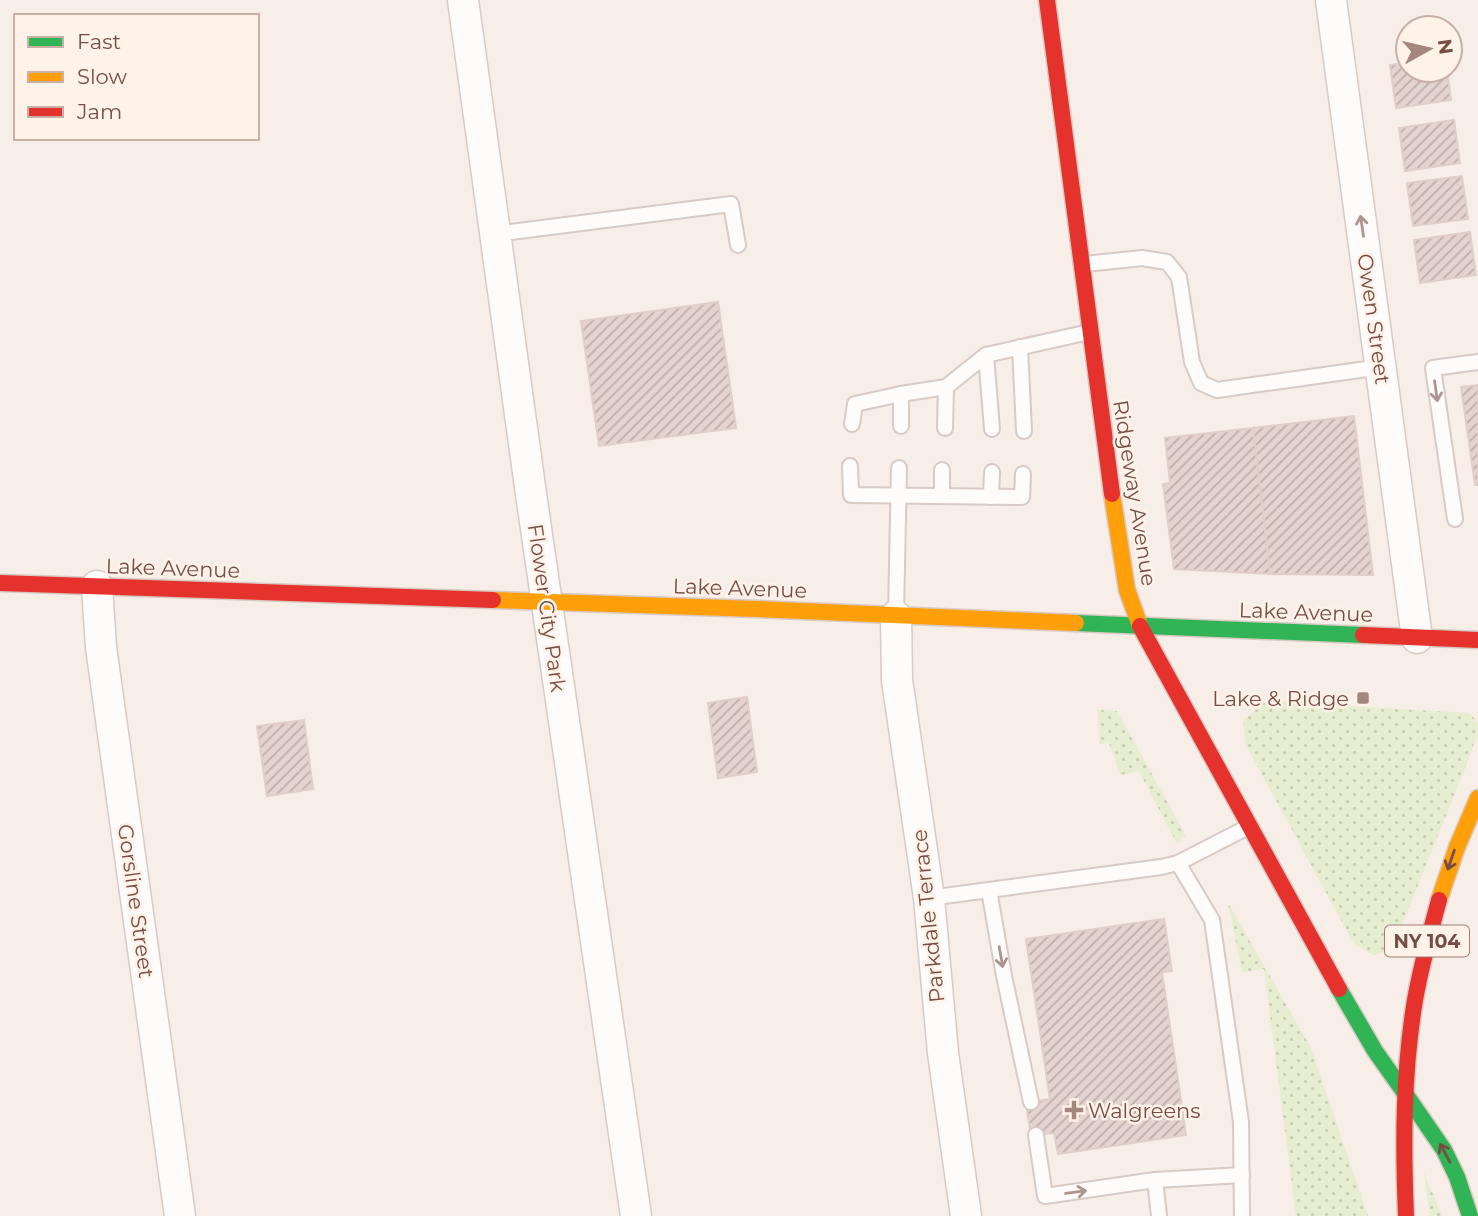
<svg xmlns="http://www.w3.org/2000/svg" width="1478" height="1216" viewBox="0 0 1478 1216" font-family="Montserrat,sans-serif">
<defs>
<pattern id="grass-dots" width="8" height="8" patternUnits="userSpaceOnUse" patternTransform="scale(1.75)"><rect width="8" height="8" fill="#e6edd0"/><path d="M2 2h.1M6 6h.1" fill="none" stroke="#c9cdb4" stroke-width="1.8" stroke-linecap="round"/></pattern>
<pattern id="building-hatch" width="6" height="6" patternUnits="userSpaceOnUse" patternTransform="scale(1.75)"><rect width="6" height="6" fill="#e4d4cf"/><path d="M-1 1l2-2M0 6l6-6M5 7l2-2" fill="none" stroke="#beaeaa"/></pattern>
</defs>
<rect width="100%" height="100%" fill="#f7eee7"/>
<g fill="url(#grass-dots)">
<polygon points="1267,701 1469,713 1478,722 1478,733 1464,771 1392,950 1373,955 1354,944 1246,745 1243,720"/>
<polygon points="1098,710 1117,711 1186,836 1177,844 1139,771 1121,775 1109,743 1099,744"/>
<polygon points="1228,903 1311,1048 1368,1216 1296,1216 1264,969 1242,972"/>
<polygon points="1424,1173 1442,1216 1430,1216"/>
</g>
<g fill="url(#building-hatch)" stroke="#e0cfc9" stroke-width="2">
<polygon points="1408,62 1408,70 1447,70 1451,100 1396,108 1390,65"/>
<polygon points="1454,120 1460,163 1405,171 1399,128"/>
<polygon points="1462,176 1468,219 1413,226 1407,183"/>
<polygon points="1470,232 1476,275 1420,283 1414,240"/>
<polygon points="718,302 736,428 599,446 581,321"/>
<polygon points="1478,385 1478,485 1475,485 1461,387"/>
<polygon points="1354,416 1373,575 1270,574 1253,428"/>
<polygon points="1253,428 1270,574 1174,569 1163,484 1170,483 1165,438"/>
<polygon points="747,697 757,772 718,778 708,703"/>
<polygon points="304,720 313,789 267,796 257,726"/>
<polygon points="1164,919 1172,971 1162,972 1186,1135 1058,1154 1054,1133 1031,1136 1026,1103 1050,1099 1026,939"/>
</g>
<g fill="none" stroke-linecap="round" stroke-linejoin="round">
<defs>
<g id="lane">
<polyline points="495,234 731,204 738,245"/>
<polyline points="1085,264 1142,258 1167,262 1179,277 1192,362 1201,383 1217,390 1381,367"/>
<polyline points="1020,347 1024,431"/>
<polyline points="986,355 992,429"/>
<polyline points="852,424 855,404 901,394 946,387 986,355 1089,332"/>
<polyline points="901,426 901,394"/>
<polyline points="945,428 946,387"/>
<polyline points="850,466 851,495 1022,497 1023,474"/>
<polyline points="942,496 942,470"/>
<polyline points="991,497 992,472"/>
<polyline points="1455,519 1433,368 1478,362"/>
<polyline points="896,614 899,468"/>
<polyline points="1178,863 1212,920 1241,1122 1242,1216"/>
<polyline points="989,890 1004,976 1031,1102"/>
<polyline points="929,898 1161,867 1178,863 1248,827"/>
<polyline points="1036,1135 1045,1196 1155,1180 1242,1175"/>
<polyline points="1155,1180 1159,1216"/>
</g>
<g id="street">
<polyline points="463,0 531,494 636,1216"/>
<polyline points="1331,0 1417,638"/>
<polyline points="97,586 101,647 180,1216"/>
<polyline points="896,616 897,680 929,898 943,1053 966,1216"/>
</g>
<g id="fast">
<polyline points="1076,623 1363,635"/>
<polyline points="1339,989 1375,1051 1404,1092"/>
<polyline points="1404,1092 1444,1150 1457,1177 1470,1216"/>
</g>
<g id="slow">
<polyline points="1112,494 1127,590 1140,626"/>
<polyline points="493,600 756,609 1076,623"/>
<polyline points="1439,900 1457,847 1478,798"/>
</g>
<g id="jam">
<polyline points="1047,0 1112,494"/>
<polyline points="0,583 493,600"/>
<polyline points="1140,626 1339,989"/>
<polyline points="1363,635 1478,640"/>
<path d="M1406,1216C1403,1144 1403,1072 1415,1000C1421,966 1430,933 1439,900"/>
</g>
</defs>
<use href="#lane" stroke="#d8cac5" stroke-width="18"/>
<use href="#street" stroke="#d8cac5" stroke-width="33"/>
<use href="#fast" stroke="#d8c9c3" stroke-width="19"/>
<use href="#slow" stroke="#d8c9c3" stroke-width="19"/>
<use href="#jam" stroke="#d8c9c3" stroke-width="19"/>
<use href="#lane" stroke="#fefcfb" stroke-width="14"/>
<use href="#street" stroke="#fefcfb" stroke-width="30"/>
<use href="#fast" stroke="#30b455" stroke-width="16"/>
<use href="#slow" stroke="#ff9f0a" stroke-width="16"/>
<use href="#jam" stroke="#e5322d" stroke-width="16"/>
</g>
<defs><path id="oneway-shaft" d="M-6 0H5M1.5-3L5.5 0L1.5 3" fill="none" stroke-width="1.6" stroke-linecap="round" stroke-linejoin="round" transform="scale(1.75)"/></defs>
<g stroke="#ad948e">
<use href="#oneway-shaft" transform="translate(1362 226) rotate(-98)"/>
<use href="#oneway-shaft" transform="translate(1436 391) rotate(82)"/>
<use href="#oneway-shaft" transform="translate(1001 957) rotate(80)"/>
<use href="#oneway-shaft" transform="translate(1076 1192) rotate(-8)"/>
</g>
<g stroke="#774e45">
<use href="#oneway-shaft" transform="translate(1451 860) rotate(109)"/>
<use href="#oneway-shaft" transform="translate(1445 1153) rotate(-118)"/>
</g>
<g fill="#a4867e" stroke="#fff2e8" stroke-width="2.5">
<rect x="1356" y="691" width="14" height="14" rx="3.5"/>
<path d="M1070.5 1099.5h7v7h7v7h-7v7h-7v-7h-7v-7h7z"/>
</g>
<g text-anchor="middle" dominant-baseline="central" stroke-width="5" stroke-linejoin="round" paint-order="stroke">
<rect fill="#fff2e8" stroke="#a07f76" stroke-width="2" x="1385" y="925.5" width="84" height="31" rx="5"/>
<g font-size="19" font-weight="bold" fill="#774e45">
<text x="1427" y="941">NY 104</text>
</g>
<g font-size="21" fill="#774e45" stroke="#fff2e8">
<text transform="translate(1374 319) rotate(82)">Owen Street</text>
<text transform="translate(1135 493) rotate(81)">Ridgeway Avenue</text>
<text transform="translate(173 568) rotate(2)">Lake Avenue</text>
<text transform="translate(740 588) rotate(2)">Lake Avenue</text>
<text transform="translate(547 608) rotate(82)">Flower City Park</text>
<text transform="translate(1306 612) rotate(2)">Lake Avenue</text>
<text transform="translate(136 901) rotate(82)">Gorsline Street</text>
<text transform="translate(928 916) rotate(-96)">Parkdale Terrace</text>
</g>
<g font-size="21" fill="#774e45" stroke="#fff2e8" text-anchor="end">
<text x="1349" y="698">Lake &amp; Ridge</text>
<text x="1088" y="1110" text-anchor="start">Walgreens</text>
</g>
</g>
<rect x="14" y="14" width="245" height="126" fill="#fff2e8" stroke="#c9b0a7" stroke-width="2"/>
<rect x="28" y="37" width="35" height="10" fill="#30b455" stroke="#c9b0a7" stroke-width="2"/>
<text x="77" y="49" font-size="21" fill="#774e45">Fast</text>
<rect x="28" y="72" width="35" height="10" fill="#ff9f0a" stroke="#c9b0a7" stroke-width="2"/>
<text x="77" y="84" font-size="21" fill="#774e45">Slow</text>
<rect x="28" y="107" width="35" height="10" fill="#e5322d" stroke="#c9b0a7" stroke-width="2"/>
<text x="77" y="119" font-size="21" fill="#774e45">Jam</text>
<g transform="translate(1429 49) rotate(82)"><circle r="33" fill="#fff2e8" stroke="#c9b0a7" stroke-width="2"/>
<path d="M0-5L12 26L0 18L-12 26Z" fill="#a4867e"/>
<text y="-10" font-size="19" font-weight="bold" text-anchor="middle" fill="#774e45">N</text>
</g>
</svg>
